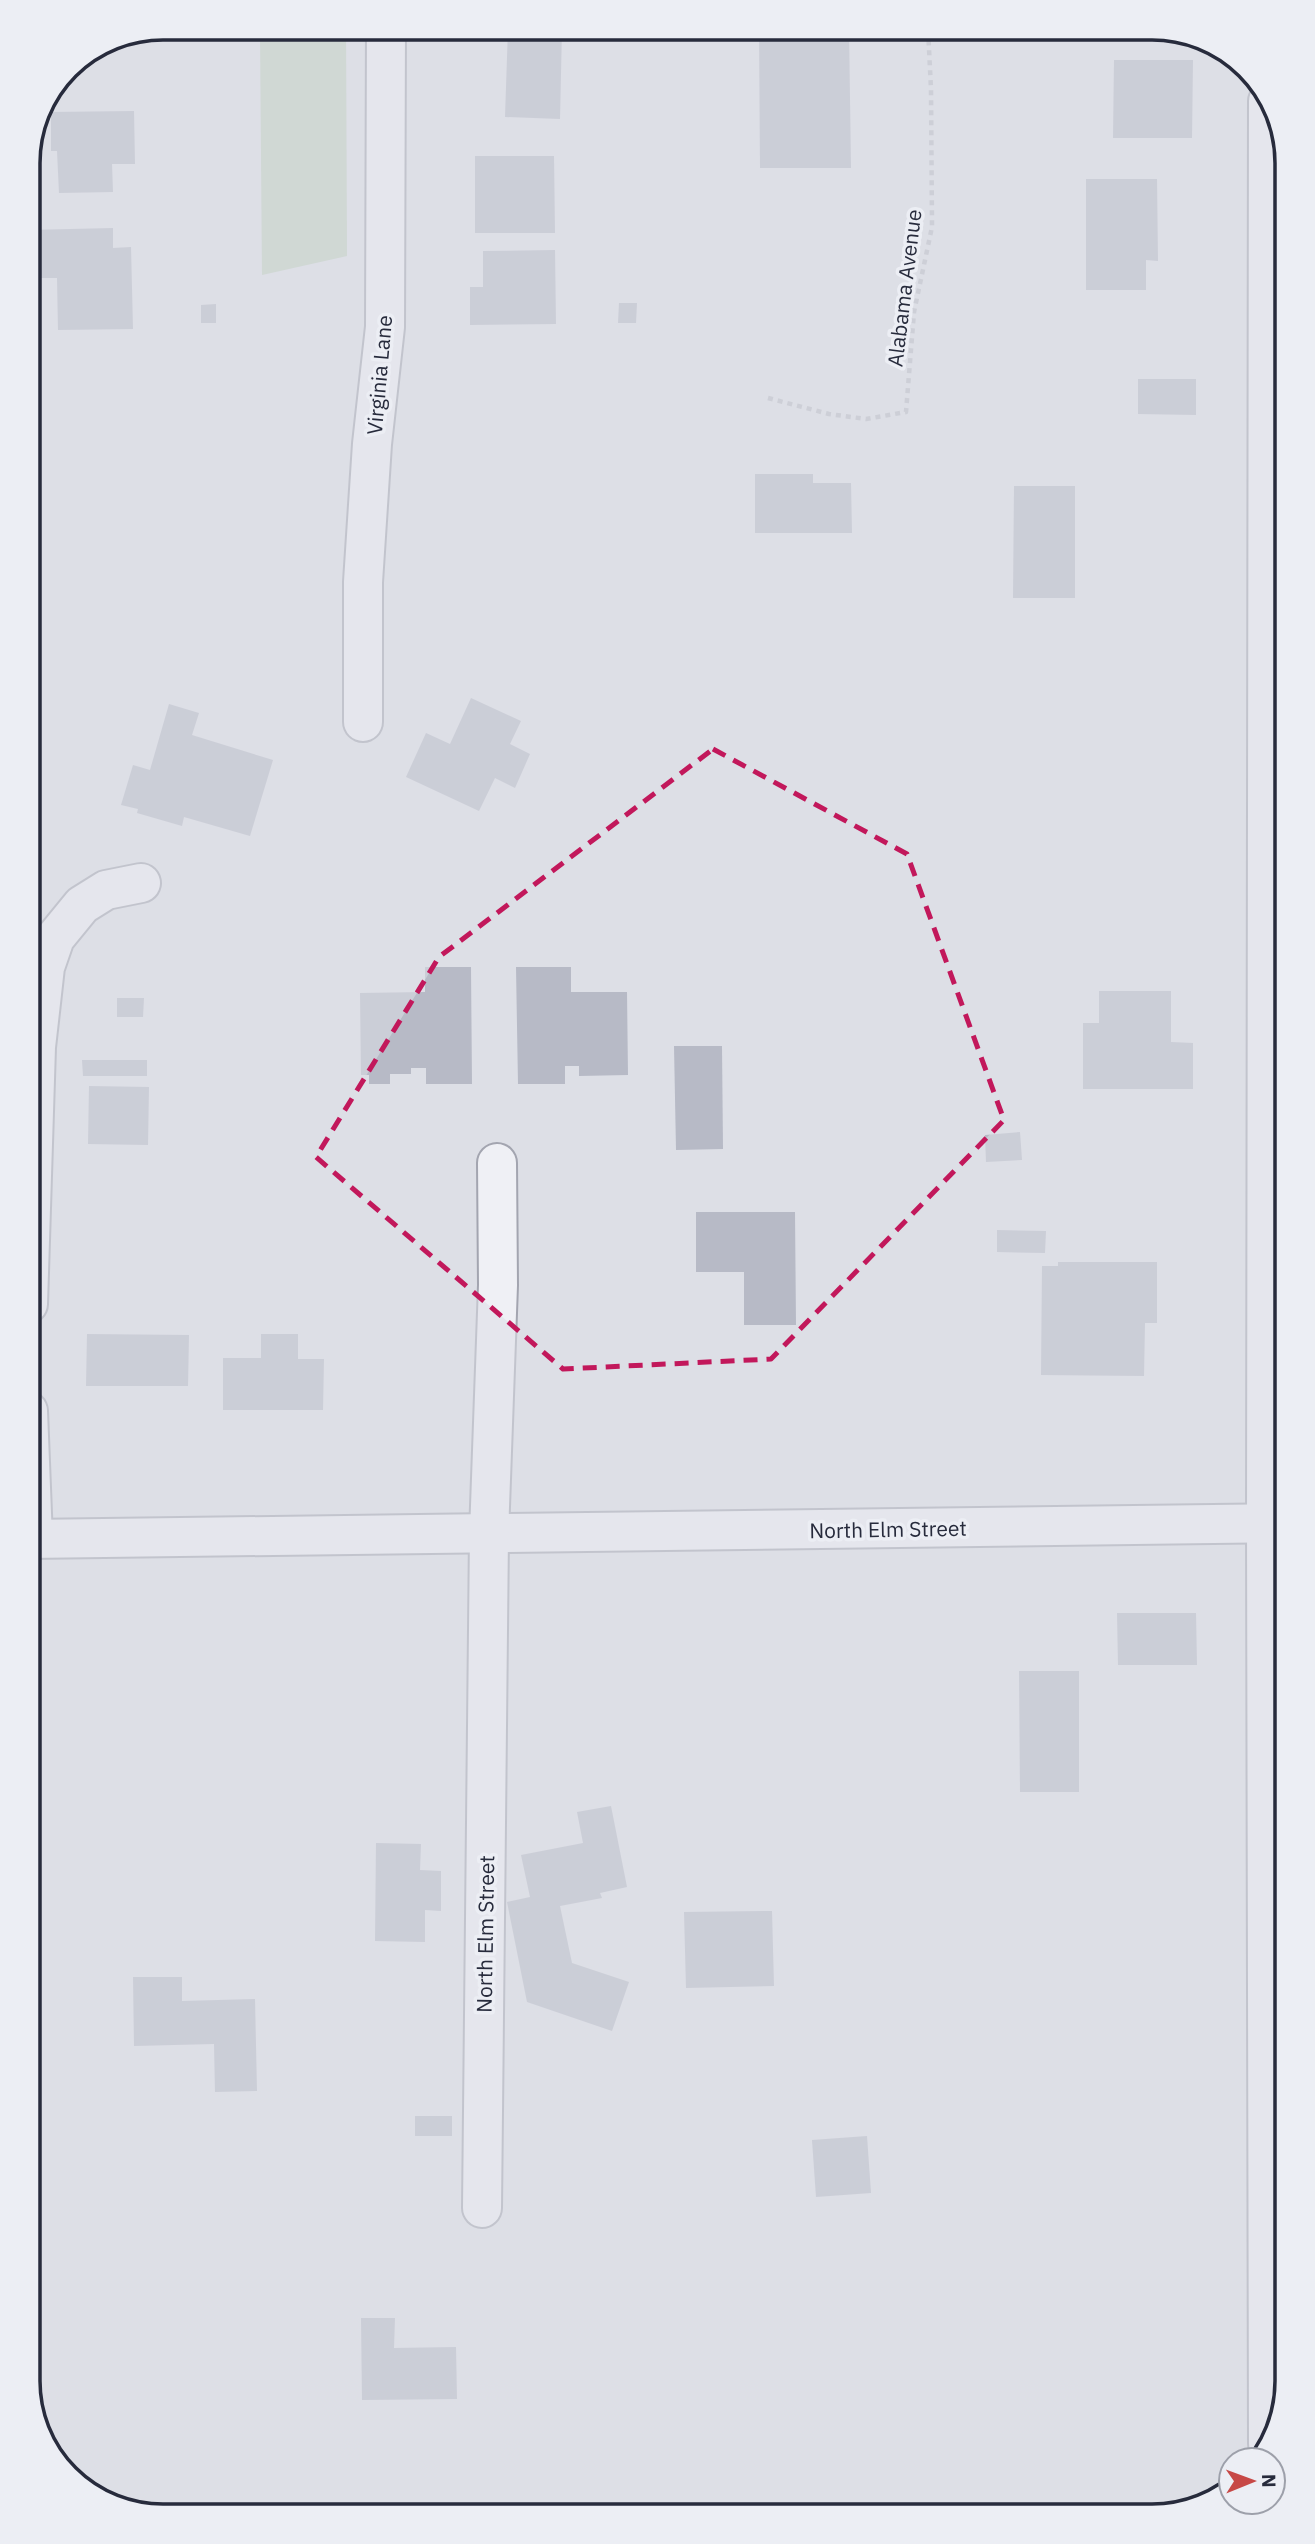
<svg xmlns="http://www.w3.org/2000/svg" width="1315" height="2544" viewBox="0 0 1315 2544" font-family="'IBM Plex Sans',sans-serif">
<rect width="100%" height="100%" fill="#dddfe6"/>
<polygon fill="#c0d0be" points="260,28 346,28 347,256 262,275"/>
<g fill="#b7bac6">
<polygon points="508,28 562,28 560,119 505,117"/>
<polygon points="1087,28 1161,28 1169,31 1169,38 1087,38"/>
<polygon points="849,29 851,168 760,168 759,30"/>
<polygon points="1114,60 1193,60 1192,138 1113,138"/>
<polygon points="134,111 135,164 112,164 113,192 59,193 57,151 51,151 51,112"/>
<polygon points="475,156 554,156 555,233 475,233"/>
<polygon points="1086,179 1157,179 1158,261 1146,260 1146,290 1086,290"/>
<polygon points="113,228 113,248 131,247 133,329 58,330 57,278 28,278 28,230"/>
<polygon points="555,250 556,324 470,325 470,287 483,287 483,251"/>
<polygon points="619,303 637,303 636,323 618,323"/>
<polygon points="216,304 216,323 201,323 201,305"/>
<polygon points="1138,379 1196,379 1196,415 1138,414"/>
<polygon points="755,474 813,474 813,483 851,483 852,533 755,533"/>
<polygon points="1014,486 1075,486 1075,598 1013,598"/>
<polygon points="471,698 521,721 510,744 530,754 515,788 495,778 479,811 406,777 426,733 450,744"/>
<polygon points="169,704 199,713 192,735 273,760 250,836 184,817 182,826 137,813 138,809 121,805 133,765 150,770"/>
<polygon points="425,967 471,967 472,1084 426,1084 426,1068 411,1068 411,1074 390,1074 390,1084 369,1084 369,1075 361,1075 360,993 425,992"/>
<polygon points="516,967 571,967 571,992 627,992 628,1075 579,1076 579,1066 565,1066 565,1084 518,1084"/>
<polygon points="1099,991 1171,991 1171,1042 1193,1043 1193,1089 1083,1089 1083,1023 1099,1023"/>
<polygon points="117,998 144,998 143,1017 117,1017"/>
<polygon points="674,1046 722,1046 723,1149 676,1150"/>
<polygon points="82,1060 147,1060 147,1076 83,1076"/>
<polygon points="89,1086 149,1087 148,1145 88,1144"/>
<polygon points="1020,1132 1022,1160 986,1162 985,1135"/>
<polygon points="696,1212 795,1212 796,1325 744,1325 744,1272 696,1272"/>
<polygon points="997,1230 1046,1231 1045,1253 997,1252"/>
<polygon points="1058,1262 1157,1262 1157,1323 1145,1323 1144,1376 1041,1375 1042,1266 1058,1266"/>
<polygon points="87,1334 189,1335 188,1386 86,1386"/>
<polygon points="261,1334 298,1334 298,1359 324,1359 323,1410 223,1410 223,1358 261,1358"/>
<polygon points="1117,1613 1196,1613 1197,1665 1118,1665"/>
<polygon points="1019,1671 1079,1671 1079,1792 1020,1792"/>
<polygon points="611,1806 627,1887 600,1893 602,1898 560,1906 572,1963 629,1982 612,2031 527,2002 507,1902 530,1897 521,1855 583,1843 577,1812"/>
<polygon points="376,1843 421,1844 420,1870 441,1871 441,1911 425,1910 425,1942 375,1941"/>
<polygon points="772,1911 774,1986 686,1988 684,1912"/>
<polygon points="133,1977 182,1977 182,2001 255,1999 257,2091 215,2092 214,2044 134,2046"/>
<rect x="415" y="2116" width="37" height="20"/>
<polygon points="867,2136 871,2193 816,2197 812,2140"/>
<polygon points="361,2318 395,2318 394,2348 456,2347 457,2399 362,2400"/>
</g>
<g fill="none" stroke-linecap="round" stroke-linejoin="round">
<defs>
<g id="minor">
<polyline points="363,722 363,582 372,444 385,327 386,28"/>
<polyline points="28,1304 36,1047 45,967 55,938 82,905 106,890 141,883"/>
<polyline points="28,1411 33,1539"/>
<polyline points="28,1539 1287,1523"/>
<polyline points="482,2208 489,1534 498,1285 497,1163"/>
<polyline points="1268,2444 1266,1523 1268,101"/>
</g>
</defs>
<use href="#minor" stroke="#a3a5b0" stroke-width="42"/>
<polyline stroke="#bbbdc5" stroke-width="4.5" stroke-dasharray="5 5" stroke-linecap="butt" points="768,398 829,414 866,419 906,412 914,312 932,227 931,89 928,28"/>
<use href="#minor" stroke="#eff0f5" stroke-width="38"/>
</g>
<path d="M0 0H1315V2544H0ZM713,749L907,854L1004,1120L771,1359L563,1369L316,1157L439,957Z" fill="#dddfe6" fill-opacity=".55" fill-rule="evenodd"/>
<path fill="none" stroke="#c2185b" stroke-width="5" stroke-dasharray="14 9" stroke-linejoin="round" d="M713,749L907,854L1004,1120L771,1359L563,1369L316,1157L439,957Z"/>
<g text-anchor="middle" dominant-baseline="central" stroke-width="7" stroke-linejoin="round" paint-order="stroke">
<g font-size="21" fill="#272b3c" stroke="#eceef4">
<text transform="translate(904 288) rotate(-83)">Alabama Avenue</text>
<text transform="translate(379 375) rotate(-85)">Virginia Lane</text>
<text transform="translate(888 1529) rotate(-1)">North Elm Street</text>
<text transform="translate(485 1934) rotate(-89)">North Elm Street</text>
</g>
</g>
<path d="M0 0H1315V2544H0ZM163 40H1152A123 123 0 0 1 1275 163V2381A123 123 0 0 1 1152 2504H163A123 123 0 0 1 40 2381V163A123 123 0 0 1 163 40Z" fill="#eceef4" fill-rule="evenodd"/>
<path fill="none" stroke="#272b3c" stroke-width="3.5" d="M163 40H1152A123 123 0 0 1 1275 163V2381A123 123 0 0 1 1152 2504H163A123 123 0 0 1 40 2381V163A123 123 0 0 1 163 40Z"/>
<g transform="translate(1252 2481) rotate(89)"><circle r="33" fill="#eceef4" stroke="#9da0aa" stroke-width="2"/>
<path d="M0-5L12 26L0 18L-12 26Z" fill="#c74846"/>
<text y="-10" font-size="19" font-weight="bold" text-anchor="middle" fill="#272b3c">N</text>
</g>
</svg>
